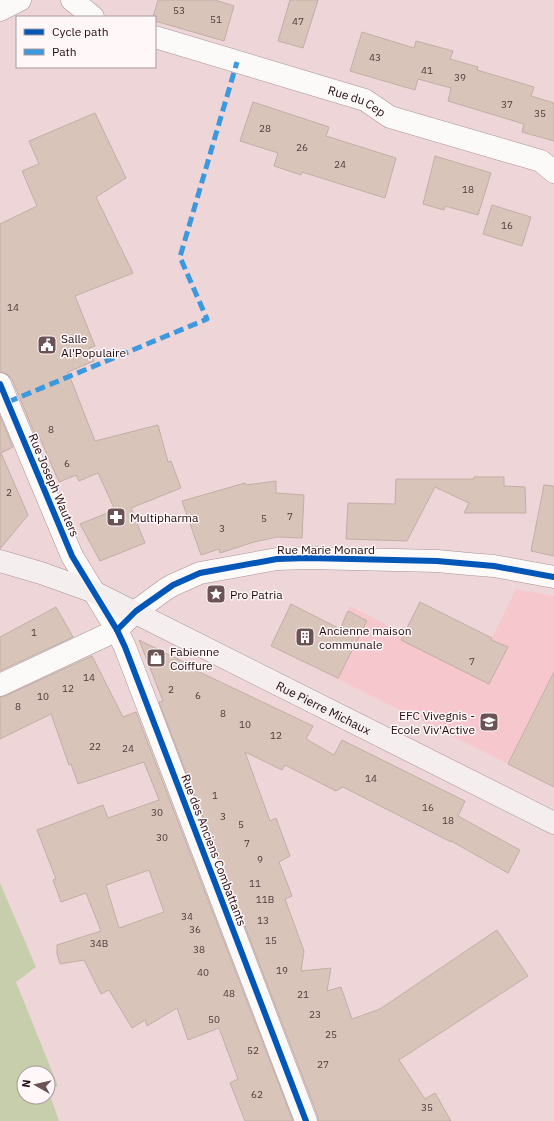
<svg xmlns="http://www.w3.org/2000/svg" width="554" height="1121" viewBox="0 0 554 1121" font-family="'IBM Plex Sans',sans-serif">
<rect width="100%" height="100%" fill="#eed6d8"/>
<polygon fill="#f6c7cd" points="516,589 554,596 554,774 549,784 319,670 350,606 404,634 420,602 492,638"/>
<path fill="#c7ceab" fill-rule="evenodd" d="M0,883L36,967L16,982L58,1086L48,1090L59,1121H0ZM24,1073H48V1097H24Z"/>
<g fill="#d9c4ba" stroke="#c1aea5" fill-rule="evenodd">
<polygon points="158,0 215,0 234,6 224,41 155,21 155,17 153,17"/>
<polygon points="290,0 318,0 303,48 278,41"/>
<polygon points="362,32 414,48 416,41 453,51 450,59 478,67 477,70 534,87 531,96 554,103 554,141 522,132 524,124 448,101 451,88 418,79 415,90 350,71"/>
<polygon points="253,102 329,127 326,136 396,158 385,198 302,172 301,175 274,166 278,153 240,141"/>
<polygon points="95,113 126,178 96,197 133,273 75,296 95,346 89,348 94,361 68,372 95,441 158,425 168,462 171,461 181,488 131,508 145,543 100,561 80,524 115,510 98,473 79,481 76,475 59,482 39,436 36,437 12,379 7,374 0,372 0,224 37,206 22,171 39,164 29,141"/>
<polygon points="435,156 491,173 478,215 445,206 444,210 423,204"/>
<polygon points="492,205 531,217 522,246 483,234"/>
<polygon points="0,416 13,447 1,453 28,515 0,549"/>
<polygon points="474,477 504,477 504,486 525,487 526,513 464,513 469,503 435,487 407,541 346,539 348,503 395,504 396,479 474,479"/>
<polygon points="276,481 276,493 304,495 302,538 277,537 254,542 220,553 219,549 201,555 182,501 245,483 246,485"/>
<polygon points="544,485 554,486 554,556 531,551"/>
<polygon points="420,602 492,638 491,640 508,647 489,684 401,640"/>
<polygon points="291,604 340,629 348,611 367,621 338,678 271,646"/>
<polygon points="56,607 73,637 0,671 0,637"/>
<polygon points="139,640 194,667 193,669 313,726 306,739 334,755 342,740 465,801 458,816 520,850 508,873 451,841 451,842 343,787 336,791 285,765 282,770 245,752 270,821 276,818 290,856 279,862 292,896 285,899 304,951 301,971 331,968 327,991 341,987 352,1019 380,1009 497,930 528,976 399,1060 425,1099 435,1093 451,1121 318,1121 318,1117 159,702 163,701"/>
<path d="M92,656L123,717L136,712L293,1121H245L230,1083L238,1079L219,1028L188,1040L177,1008L147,1026L145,1020L132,1028L109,990L101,994L84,960L60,964L57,954V945L101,931L86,893L61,902L53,880L56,879L37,830L103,805L108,818L159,800L144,762L78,784L71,764L69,765L51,714L0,739V697L5,696ZM149,870L164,912L119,928L106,885Z"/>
<polygon points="554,672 554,787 508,764"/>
</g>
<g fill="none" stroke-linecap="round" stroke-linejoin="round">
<defs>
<g id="minor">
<polyline points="72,0 93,17"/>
<polyline points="0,10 20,0"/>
<path id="s1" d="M155,37L365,100L390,117L541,161L554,172"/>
<polyline points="0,384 72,556 117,630 125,647 306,1121"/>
<polyline points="0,685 117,630 136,611 166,589 173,585 200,573 277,559 308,558 437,561 469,564 494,566 554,577"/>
</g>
<g id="secondary">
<path id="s2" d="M0,561L41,573L94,592L554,823"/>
</g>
</defs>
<use href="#minor" stroke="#a89194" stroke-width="23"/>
<use href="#secondary" stroke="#a89194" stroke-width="23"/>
<use href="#minor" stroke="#fcf9f9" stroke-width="22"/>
<use href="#secondary" stroke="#f5eeef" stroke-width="22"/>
<polyline stroke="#3c99de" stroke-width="5" stroke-dasharray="10 5" stroke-linecap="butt" points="8,402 207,319 180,257 237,62"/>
<defs>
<g id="cycleway">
<polyline points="0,384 72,556 117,630 125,647 306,1121"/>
<polyline points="117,630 136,611 173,585 200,573 277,559 308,558 437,561 494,566 554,577"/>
</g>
</defs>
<use href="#cycleway" stroke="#fff7f8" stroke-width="8"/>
<use href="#cycleway" stroke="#0057b8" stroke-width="6"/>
</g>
<defs>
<symbol id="civic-square" viewBox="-11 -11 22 22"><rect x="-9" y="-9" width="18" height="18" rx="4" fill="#6a5255" stroke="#fff7f8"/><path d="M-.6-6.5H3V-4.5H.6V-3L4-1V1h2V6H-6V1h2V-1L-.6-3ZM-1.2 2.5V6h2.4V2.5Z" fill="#fff"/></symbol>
<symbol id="pharmacy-square" viewBox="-11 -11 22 22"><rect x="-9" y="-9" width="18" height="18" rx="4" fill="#6a5255" stroke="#fff7f8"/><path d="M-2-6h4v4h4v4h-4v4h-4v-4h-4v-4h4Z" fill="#fff"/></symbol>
<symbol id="sight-square" viewBox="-11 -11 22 22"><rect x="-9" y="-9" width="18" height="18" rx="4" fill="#6a5255" stroke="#fff7f8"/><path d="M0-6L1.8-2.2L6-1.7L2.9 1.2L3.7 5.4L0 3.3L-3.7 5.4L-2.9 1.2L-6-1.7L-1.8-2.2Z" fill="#fff"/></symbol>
<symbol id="building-square" viewBox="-11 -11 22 22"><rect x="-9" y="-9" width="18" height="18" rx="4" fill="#6a5255" stroke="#fff7f8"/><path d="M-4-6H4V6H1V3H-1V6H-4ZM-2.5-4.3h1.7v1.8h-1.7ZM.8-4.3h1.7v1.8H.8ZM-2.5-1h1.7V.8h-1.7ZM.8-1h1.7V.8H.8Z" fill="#fff"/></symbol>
<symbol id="shop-square" viewBox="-11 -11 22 22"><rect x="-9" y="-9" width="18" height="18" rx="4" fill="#6a5255" stroke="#fff7f8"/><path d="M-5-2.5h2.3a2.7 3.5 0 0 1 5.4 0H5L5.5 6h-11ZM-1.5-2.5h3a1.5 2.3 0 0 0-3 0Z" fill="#fff"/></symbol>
<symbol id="school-square" viewBox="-11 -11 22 22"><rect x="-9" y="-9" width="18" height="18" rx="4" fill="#6a5255" stroke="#fff7f8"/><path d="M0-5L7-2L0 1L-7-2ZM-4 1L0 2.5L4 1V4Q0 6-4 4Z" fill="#fff"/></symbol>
</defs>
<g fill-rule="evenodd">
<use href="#civic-square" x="36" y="334" width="22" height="22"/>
<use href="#pharmacy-square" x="105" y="506" width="22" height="22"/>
<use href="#sight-square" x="205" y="583" width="22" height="22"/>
<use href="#building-square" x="294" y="626" width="22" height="22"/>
<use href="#shop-square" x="145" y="647" width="22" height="22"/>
<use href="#school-square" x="478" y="711" width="22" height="22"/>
</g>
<g text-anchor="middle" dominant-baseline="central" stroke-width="3" stroke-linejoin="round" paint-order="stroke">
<g font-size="10" fill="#50393a">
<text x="179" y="10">53</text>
<text x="216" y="19">51</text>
<text x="298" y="21">47</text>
<text x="375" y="57">43</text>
<text x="427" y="70">41</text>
<text x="460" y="77">39</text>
<text x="507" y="104">37</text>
<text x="540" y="113">35</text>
<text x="265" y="128">28</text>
<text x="302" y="147">26</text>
<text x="340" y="164">24</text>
<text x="468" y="189">18</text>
<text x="507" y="225">16</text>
<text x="13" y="307">14</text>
<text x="51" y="429">8</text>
<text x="67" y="463">6</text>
<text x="9" y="492">2</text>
<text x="290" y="516">7</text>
<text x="264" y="518">5</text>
<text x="222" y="528">3</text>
<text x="34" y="632">1</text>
<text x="472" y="661">7</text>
<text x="89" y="677">14</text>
<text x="68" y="688">12</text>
<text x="171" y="689">2</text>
<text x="198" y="695">6</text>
<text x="43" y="696">10</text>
<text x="18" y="706">8</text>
<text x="223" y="713">8</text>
<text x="245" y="724">10</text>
<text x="276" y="735">12</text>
<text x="95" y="746">22</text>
<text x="128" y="748">24</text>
<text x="371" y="778">14</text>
<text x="215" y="795">1</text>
<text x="428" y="807">16</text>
<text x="157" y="812">30</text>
<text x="223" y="816">3</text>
<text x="448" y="820">18</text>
<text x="241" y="824">5</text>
<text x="162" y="837">30</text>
<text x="247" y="843">7</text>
<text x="260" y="859">9</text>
<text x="255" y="883">11</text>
<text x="265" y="899">11B</text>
<text x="187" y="916">34</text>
<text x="263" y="920">13</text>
<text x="195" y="929">36</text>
<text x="271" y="940">15</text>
<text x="99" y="943">34B</text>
<text x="199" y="949">38</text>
<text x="282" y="970">19</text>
<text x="203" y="972">40</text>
<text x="229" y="993">48</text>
<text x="303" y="994">21</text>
<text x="315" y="1014">23</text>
<text x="214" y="1019">50</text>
<text x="331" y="1034">25</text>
<text x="253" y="1050">52</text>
<text x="323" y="1064">27</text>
<text x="257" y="1094">62</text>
<text x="427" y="1107">35</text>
</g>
<g font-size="12" fill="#230b0f" stroke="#fff7f8">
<text stroke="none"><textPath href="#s1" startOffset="212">Rue du Cep</textPath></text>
<text transform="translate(54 485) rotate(67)">Rue Joseph Wauters</text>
<text x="326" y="549">Rue Marie Monard</text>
<text stroke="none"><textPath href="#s2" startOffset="356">Rue Pierre Michaux</textPath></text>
<text transform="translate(214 850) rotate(69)">Rue des Anciens Combattants</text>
</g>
<g font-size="12" fill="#230b0f" stroke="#fff7f8" text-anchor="start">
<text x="61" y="338">Salle<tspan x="61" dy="14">Al'Populaire</tspan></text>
<text x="130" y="517">Multipharma</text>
<text x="230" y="594">Pro Patria</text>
<text x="319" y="630">Ancienne maison<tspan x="319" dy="14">communale</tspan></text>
<text x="170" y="651">Fabienne<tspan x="170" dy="14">Coiffure</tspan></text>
<text x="475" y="715" text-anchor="end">EFC Vivegnis -<tspan x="475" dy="14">Ecole Viv'Active</tspan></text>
</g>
</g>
<rect x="16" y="16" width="140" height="52" fill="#fff7f8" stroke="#a7999b"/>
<rect x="24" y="29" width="20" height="6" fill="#0057b8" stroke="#a7999b"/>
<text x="52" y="36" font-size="12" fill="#230b0f">Cycle path</text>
<rect x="24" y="49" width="20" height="6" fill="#3c99de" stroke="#a7999b"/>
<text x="52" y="56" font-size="12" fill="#230b0f">Path</text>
<g transform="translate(36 1085) rotate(278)"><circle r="19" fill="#fff7f8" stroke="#a7999b"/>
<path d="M0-3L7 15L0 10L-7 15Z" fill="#6a5255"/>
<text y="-6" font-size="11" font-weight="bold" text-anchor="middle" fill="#230b0f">N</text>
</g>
</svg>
